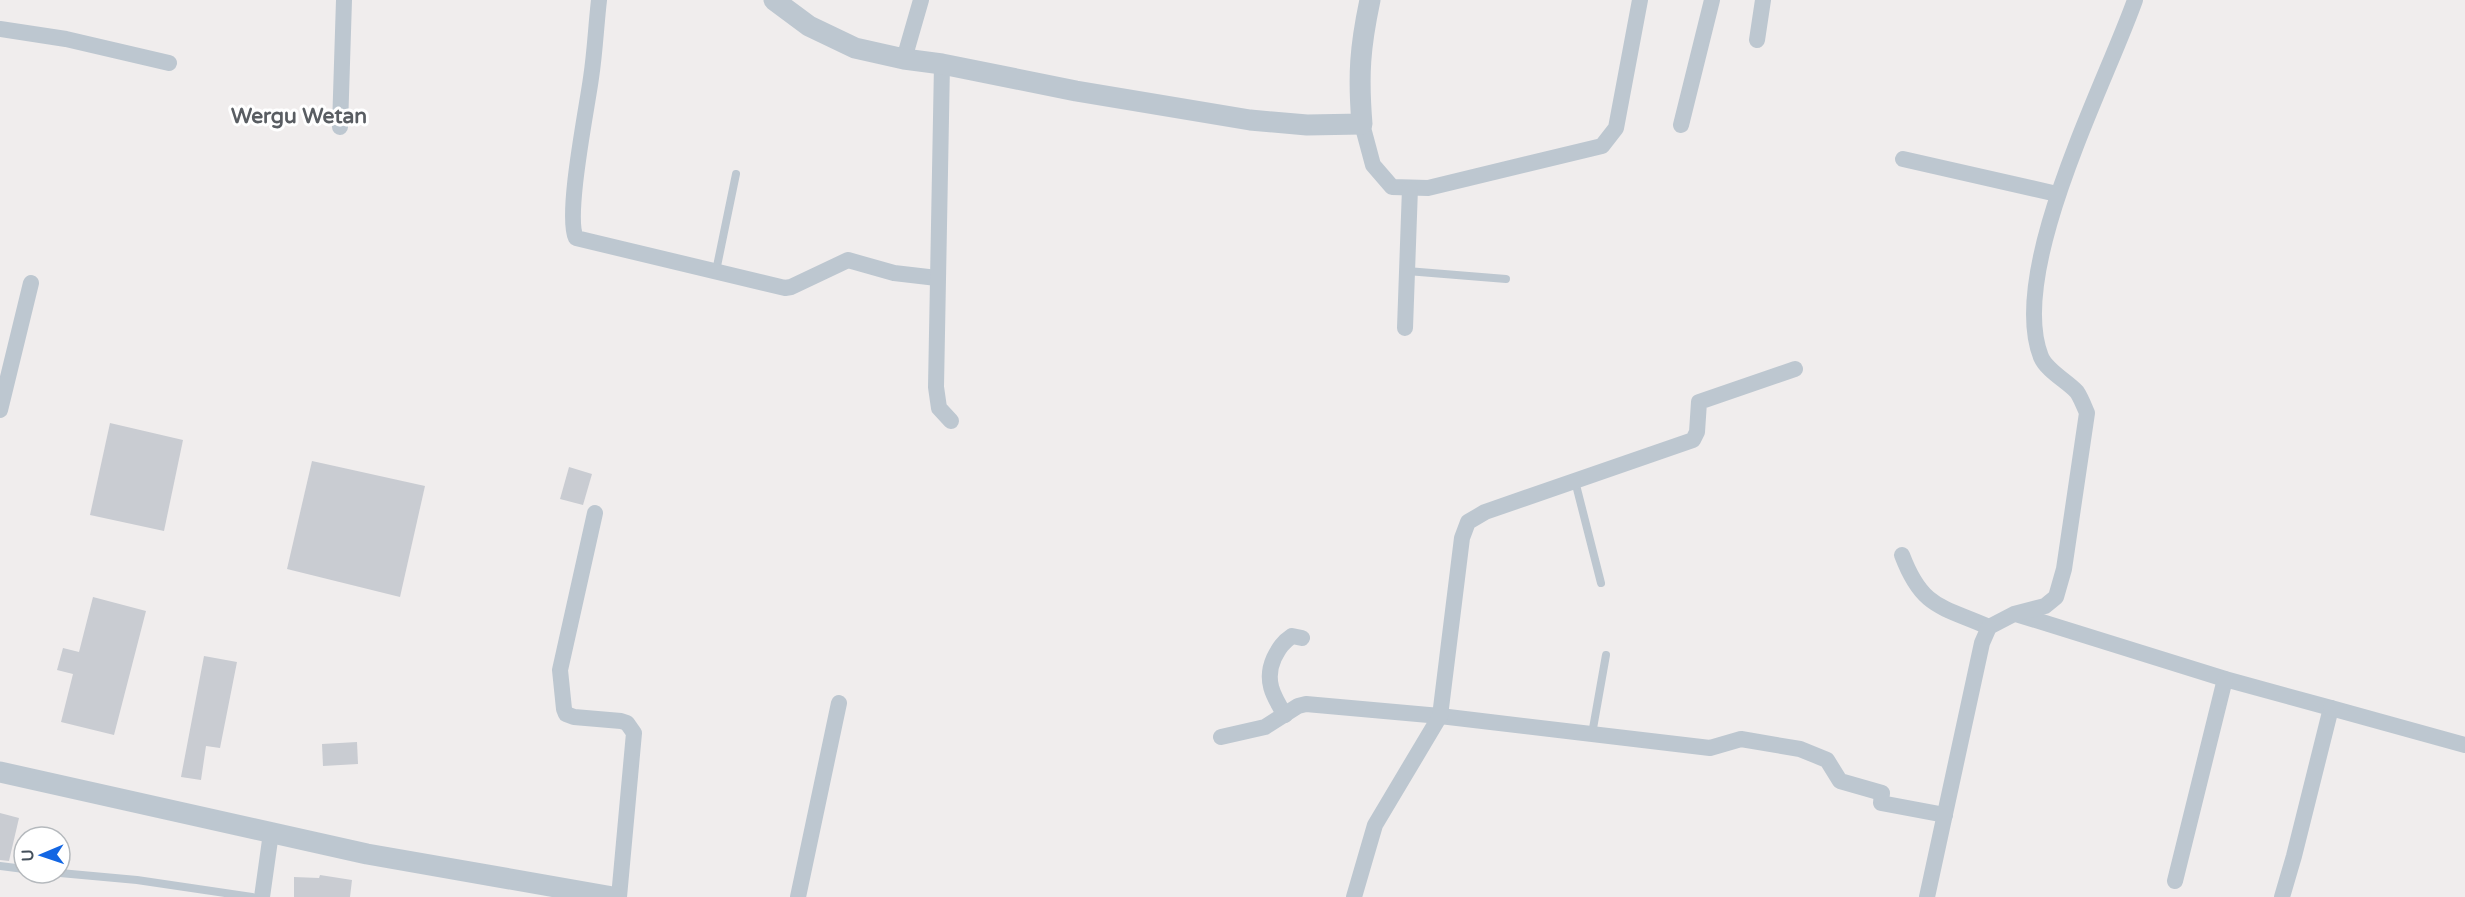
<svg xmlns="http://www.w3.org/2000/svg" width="2465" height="897" viewBox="0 0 2465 897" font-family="'Varela Round',sans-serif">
<rect width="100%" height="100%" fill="#f0eded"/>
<g fill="#c9ccd2">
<polygon points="110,423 183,440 164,531 90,515"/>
<polygon points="312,461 425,486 400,597 287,569"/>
<polygon points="569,467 592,474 583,505 560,499"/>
<polygon points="93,597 146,611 114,735 61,722 73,674 57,670 63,648 79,652"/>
<polygon points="204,656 237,662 220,748 206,746 201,780 181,777"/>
<polygon points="357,742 358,764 323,766 322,744"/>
<polygon points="0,813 19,818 9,861 0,860"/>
<polygon points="320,875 352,880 350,897 294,897 294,877 319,878"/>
</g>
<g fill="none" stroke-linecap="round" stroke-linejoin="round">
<g stroke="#bdc7d0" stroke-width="8">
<polyline points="716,271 736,174"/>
<polyline points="1407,271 1506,279"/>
<polyline points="1575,481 1601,583"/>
<polyline points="1592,734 1606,655"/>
<polyline points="0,866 24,869"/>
<polyline points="60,873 137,880 252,897"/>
</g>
<g stroke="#bdc7d0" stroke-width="16">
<path d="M599,0C596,26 595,52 591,78C587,108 565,216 576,238L785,288L791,287L848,260L894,273L937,278"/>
<polyline points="0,29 66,39 169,63"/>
<polyline points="1757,40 1763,0"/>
<polyline points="904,59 921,0"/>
<polyline points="942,64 936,387 939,408 951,421"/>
<polyline points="1362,124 1373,165 1392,187 1428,188 1602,146 1616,128 1640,0"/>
<polyline points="1681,125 1712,0"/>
<polyline points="340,127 344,0"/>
<polyline points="1903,159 2057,194"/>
<polyline points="1405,328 1410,188"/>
<polyline points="0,410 31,283"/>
<polyline points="595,513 560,670 564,709 566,714 574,717 621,721 627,723 634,733 619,897"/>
<path d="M1902,555C1922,608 1941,606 1989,627"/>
<polyline points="2016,614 2225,679 2331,708 2294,856 2282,897"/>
<polyline points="2331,708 2465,745"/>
<path d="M1285,715C1273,696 1264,680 1274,658C1279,648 1283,642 1292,636L1302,638"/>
<polyline points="1221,737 1265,727 1298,706 1306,704 1440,716 1710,748 1741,739 1800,749 1827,760 1840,781 1882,793 1881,803 1945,815"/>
<polyline points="2175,881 2225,679"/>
<polyline points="262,897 271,833"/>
<polyline points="798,897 839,703"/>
<polyline points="1354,897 1375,825 1440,716 1462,538 1468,522 1485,512 1693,440 1697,432 1699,402 1795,369"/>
<path d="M1927,897L1982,643L1989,627L2014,614L2045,606L2056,597L2064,569L2087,413C2084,406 2081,398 2077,392C2067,381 2047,371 2041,357C2007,271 2105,85 2135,0"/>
</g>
<g stroke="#bdc7d0" stroke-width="21">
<path d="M774,0L809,26L855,48L904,59L942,64L1076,91L1250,120L1307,125L1362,124C1358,75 1360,47 1370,0"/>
<polyline points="0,772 367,854 613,897"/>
</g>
</g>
<g text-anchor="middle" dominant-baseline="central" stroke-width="6" stroke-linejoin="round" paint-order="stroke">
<g font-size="21" font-weight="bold" fill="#595d62" stroke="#fff">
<text x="299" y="116">Wergu Wetan</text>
</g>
</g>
<g transform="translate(42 855) rotate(268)"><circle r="28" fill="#ffffff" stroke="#b5b9bd" stroke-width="1.5"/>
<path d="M0-4.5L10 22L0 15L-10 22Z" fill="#1366e3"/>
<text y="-9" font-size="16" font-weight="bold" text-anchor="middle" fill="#45505b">U</text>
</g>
</svg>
